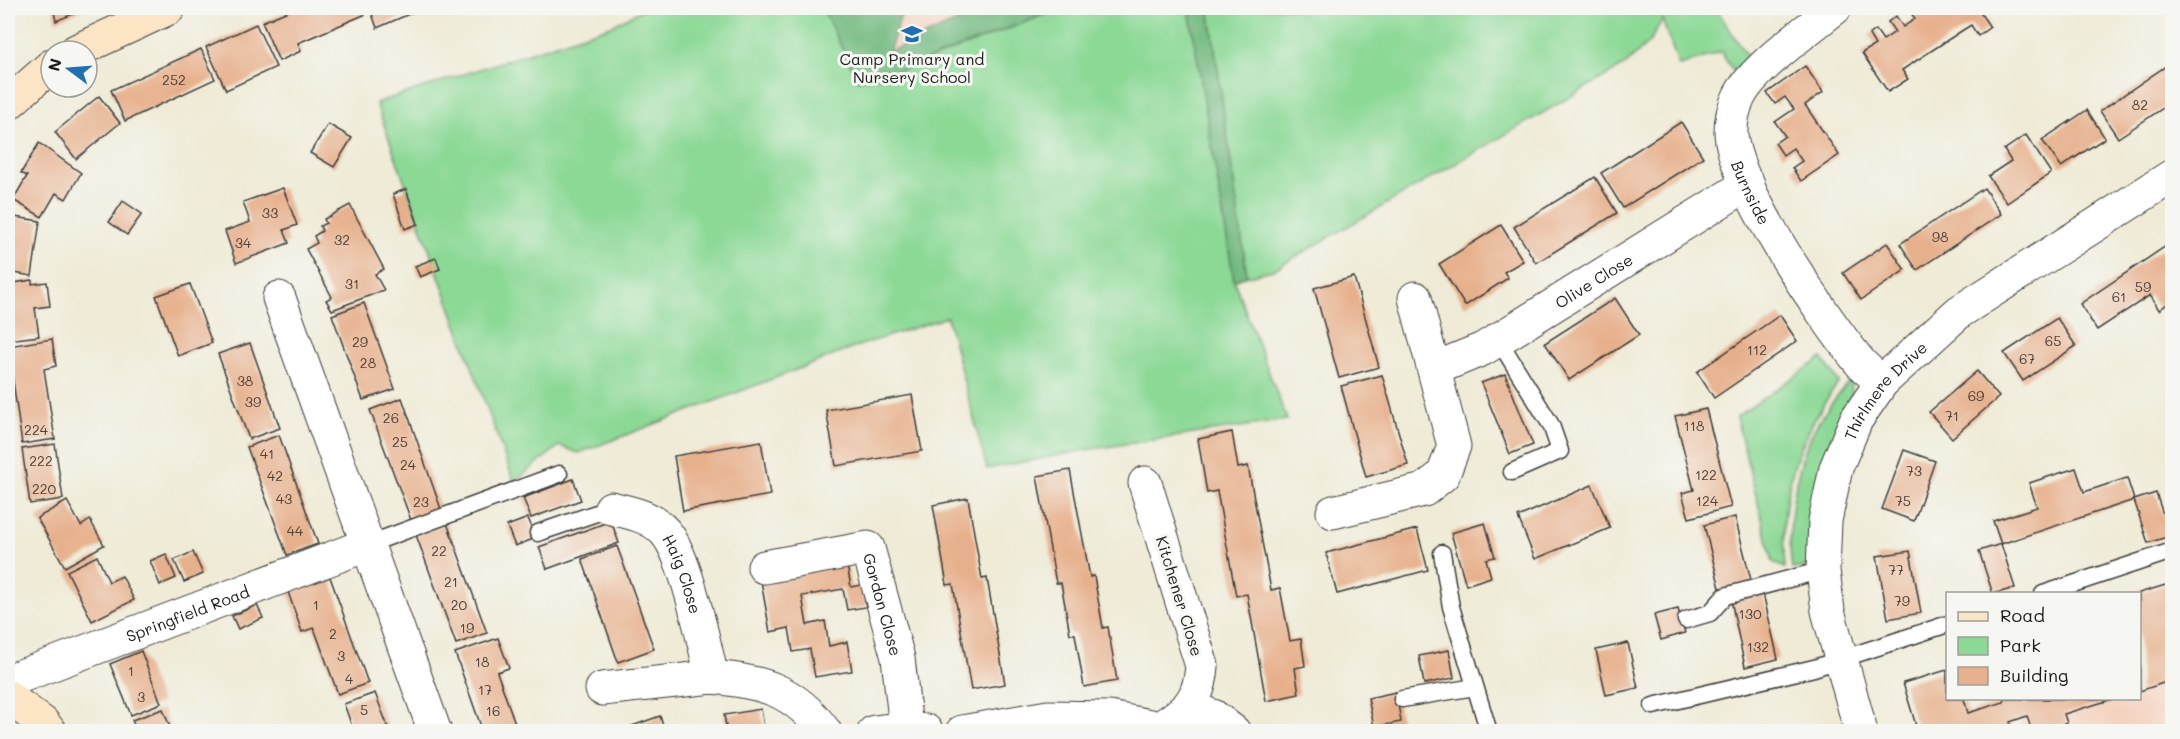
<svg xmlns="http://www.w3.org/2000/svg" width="2180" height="739" viewBox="0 0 2180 739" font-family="Mali,sans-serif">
<rect width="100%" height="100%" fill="#f6f6f2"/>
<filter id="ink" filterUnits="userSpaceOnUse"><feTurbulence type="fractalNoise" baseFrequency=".0167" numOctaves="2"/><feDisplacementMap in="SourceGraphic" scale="12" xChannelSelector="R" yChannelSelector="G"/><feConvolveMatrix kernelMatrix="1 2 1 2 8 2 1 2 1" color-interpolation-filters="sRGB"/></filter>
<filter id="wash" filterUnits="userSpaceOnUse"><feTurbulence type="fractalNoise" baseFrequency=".008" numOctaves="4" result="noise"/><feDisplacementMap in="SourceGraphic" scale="24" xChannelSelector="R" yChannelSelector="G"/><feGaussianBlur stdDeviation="1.35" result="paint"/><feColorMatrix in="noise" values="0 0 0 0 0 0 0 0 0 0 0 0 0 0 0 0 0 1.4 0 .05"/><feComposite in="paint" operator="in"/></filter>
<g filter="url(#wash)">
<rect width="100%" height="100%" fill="#efebd7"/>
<g fill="#f5d3c1">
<polygon points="900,8 988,8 888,52 901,15"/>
<polygon points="2172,578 2172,730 2023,731 2013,699 2140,698 2140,594 2125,593"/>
</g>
<g fill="#8cd996" stroke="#547a59" stroke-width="1.5">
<polygon points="645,8 822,8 858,80 891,74 1062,8 1189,8 1234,281 1287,420 1086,450 987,469 947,317 861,345 579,453 559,446 514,482 376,103 611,26"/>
<polygon points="1209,8 1716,8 1748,58 1733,71 1721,52 1679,66 1662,20 1650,41 1625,65 1273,270 1247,276"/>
<path d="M1822,358L1839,382C1796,439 1778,496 1785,568L1773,562L1736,417Z"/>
<path d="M1851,379L1852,393L1842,416L1808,563L1806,567L1792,569C1786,528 1795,464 1815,428C1825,410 1838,395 1851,379Z"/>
</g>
<g fill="#71b97f" stroke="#466a4e" stroke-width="1.5">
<polygon points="822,8 900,8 901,15 889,52 988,8 1062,8 891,74 858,80"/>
<polygon points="1189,8 1209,8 1247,276 1234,281"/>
</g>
<g id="blocks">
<g fill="#e7b08c">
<polygon points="53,8 87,8 56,21"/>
<polygon points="295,8 363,8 366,14 298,43 301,51 279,61 262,22"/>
<polygon points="370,8 423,8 377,28"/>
<polygon points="1908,8 1919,8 1923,13 1932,8 1977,8 1990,27 1978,36 1971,25 1963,30 1902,70 1908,79 1888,92 1862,53 1875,45 1869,35 1876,30 1883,40 1895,32 1888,22 1896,16 1903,27 1915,19"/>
<polygon points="256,24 276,67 226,90 206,47"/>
<polygon points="201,49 215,79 125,121 111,90"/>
<polygon points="2172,62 2172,102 2118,138 2100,111"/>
<polygon points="1805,66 1823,92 1805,105 1839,155 1801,181 1792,168 1802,161 1793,148 1783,155 1775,143 1785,136 1775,122 1794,109 1785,97 1775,104 1767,93"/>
<polygon points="99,96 120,123 76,159 55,132"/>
<polygon points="2087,110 2105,138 2061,167 2042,140"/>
<polygon points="1681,122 1703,157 1623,208 1601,173"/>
<polygon points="328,124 352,138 334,167 310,153"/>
<polygon points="2026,135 2051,173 2007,203 1988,176 2011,161 2004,150"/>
<polygon points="39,143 81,173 66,199 56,193 42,217 13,200 27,176 21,173"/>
<polygon points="1595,177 1617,213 1536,263 1514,227"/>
<polygon points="283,188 297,225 284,230 289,243 236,263 225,231 250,222 243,202"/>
<polygon points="1984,188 2001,214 1917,270 1900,244"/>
<polygon points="406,189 418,224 405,229 393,194"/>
<polygon points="123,201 142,214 127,235 109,222"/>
<polygon points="350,205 384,269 375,274 384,290 332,310 326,300 332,297 306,249 317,243 314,236 322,231 320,226 326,223 324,219"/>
<polygon points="8,216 40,221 32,276 8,272"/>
<polygon points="1501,225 1523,261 1504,272 1508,278 1465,306 1439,264"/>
<polygon points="2172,242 2170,302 2159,310 2150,295 2097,330 2080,304"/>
<polygon points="1887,243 1905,270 1861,300 1843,273"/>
<polygon points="436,258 440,269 420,277 415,266"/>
<polygon points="1354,277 1379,367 1339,378 1314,288"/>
<polygon points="32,280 32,284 47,282 50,306 35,308 39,336 8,340 8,284"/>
<polygon points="190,284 212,343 178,356 156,296"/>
<polygon points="1615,298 1639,335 1569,380 1545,343"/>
<polygon points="364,303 395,389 363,400 332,315"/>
<polygon points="1780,315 1797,341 1714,398 1697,372"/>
<polygon points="2057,318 2076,346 2023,381 2004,353"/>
<polygon points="52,339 56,366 44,369 55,439 22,444 8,346"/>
<polygon points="250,343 280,428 249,439 218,354"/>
<polygon points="1977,371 1999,397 1952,438 1929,412"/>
<polygon points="1505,374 1533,445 1510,454 1481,383"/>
<polygon points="1382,375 1408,465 1366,477 1341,386"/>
<polygon points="912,395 922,451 836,466 826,410"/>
<polygon points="402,398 441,509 411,520 370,410"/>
<polygon points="1706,409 1731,507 1689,518 1682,493 1694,490 1675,416"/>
<polygon points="1232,432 1238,468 1248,466 1271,590 1280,588 1290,641 1301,639 1305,666 1295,668 1299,694 1266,701 1247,594 1236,596 1217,491 1207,493 1198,439"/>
<polygon points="279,435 318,544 287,555 247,447"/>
<polygon points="761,441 770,495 683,511 674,456"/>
<polygon points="55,444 63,499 30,504 22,449"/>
<polygon points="1904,450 1935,461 1914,521 1882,509"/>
<polygon points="2076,468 2084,492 2127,478 2134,500 2156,493 2170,536 2148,543 2134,500 2001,544 1993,521 2037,507 2029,483"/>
<polygon points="1070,470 1090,577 1094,576 1103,628 1108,627 1117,681 1084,687 1075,634 1070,634 1061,583 1056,583 1037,476"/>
<polygon points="573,479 581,500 531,518 523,498"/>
<polygon points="1592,485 1610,528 1535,559 1518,517"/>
<polygon points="968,498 982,579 987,578 1005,684 971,690 953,584 947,585 933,505"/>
<polygon points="67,501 81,526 90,520 104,545 65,567 37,518"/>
<polygon points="1735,517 1752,584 1721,592 1704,525"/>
<polygon points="528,518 536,538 515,546 507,526"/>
<polygon points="611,521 619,543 547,569 539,547"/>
<polygon points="447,523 487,633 456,644 416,535"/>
<polygon points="1485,523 1495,557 1486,559 1491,577 1466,585 1451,533"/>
<polygon points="1417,529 1428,570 1337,594 1326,553"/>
<polygon points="2001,544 2015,588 1993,594 1979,551"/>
<polygon points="617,546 654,649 618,662 582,559"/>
<polygon points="1910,551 1921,613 1888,619 1877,556"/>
<polygon points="193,552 203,574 184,582 174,560"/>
<polygon points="166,554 176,578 160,585 150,561"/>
<polygon points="97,556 109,582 122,576 134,600 92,621 67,571"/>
<polygon points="847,565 851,587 862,585 866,607 847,610 843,589 802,596 807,625 825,621 829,646 847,642 852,671 815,677 810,649 793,652 789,628 770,632 761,581"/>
<polygon points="330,577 368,683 338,694 314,628 302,632 288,592"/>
<polygon points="2172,583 2172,680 2140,691 2139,593"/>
<polygon points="1763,593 1778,659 1745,667 1731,600"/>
<polygon points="257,605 263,618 238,629 232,616"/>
<polygon points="1678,609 1685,633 1661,640 1654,615"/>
<polygon points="498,638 509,668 497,672 518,732 483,732 455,653"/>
<polygon points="1628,643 1638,688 1606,695 1596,650"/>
<polygon points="1449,650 1454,678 1424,684 1419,656"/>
<polygon points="141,651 161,703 131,715 110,664"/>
<polygon points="1947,670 1947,699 1964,699 1968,713 2004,702 2005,699 2113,699 2064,714 2067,723 2041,732 2032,732 2027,716 2010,722 2011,726 1992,732 1918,732 1903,683"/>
<polygon points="1396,692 1401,722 1374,727 1368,698"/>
<polygon points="375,693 390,732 354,732 344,704"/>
<polygon points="163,709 172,732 137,732 132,720"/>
<polygon points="761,709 765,732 727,732 724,715"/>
<polygon points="660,716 665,732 619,732 618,731"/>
</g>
</g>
</g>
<g filter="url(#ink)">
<use href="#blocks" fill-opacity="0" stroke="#3c3b38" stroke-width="1.5"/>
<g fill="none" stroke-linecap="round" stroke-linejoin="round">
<defs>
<g id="lane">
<polyline points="1498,339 1551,425 1560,451 1512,472"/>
<polyline points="538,533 611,508"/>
<polyline points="369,544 559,474"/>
<polyline points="1442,553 1451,607 1489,732"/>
<polyline points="2043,594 2172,551"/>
<polyline points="1686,620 1710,613 1725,596 1823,570"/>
<polyline points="1402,699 1475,687"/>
<polyline points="1653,706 1814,668 1948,624"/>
</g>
<g id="street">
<path id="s1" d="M1835,8C1809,29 1753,68 1739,97C1734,107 1731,121 1731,132C1732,184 1824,319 1859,361C1865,369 1874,375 1882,382"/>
<polyline points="279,298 435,732"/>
<path id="s2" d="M1434,369L1483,349L1748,184"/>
<path id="s3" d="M611,508C631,513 651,516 665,532C686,555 704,644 712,677C762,682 794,689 825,732"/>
<polyline points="1333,512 1424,490 1443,475 1454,446 1415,298"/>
<path id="s4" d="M764,567L868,548L898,658L906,728"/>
<path id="s5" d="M8,681L369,544"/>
<polyline points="602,689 712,677"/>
<polyline points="1190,708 1213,716 1234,732"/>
<polyline points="874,732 906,728 926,731"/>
<path d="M962,732L1048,717L1109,718L1160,728C1188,709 1199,702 1202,666L1145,483"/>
<path id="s6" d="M1861,732L1828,611L1823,570L1825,521L1836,468L1856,420L1882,382L1959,312L2172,176"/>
</g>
<g id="secondary">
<polyline points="76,51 169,8"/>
<polyline points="8,104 51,66"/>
<polyline points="8,697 43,723 50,732"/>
</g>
</defs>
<use href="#lane" stroke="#3c3b38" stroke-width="19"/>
<use href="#street" stroke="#3c3b38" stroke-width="35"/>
<use href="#secondary" stroke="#3c3b38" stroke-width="35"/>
<use href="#lane" stroke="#fff" stroke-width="16"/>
<use href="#street" stroke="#fff" stroke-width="33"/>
<use href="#secondary" stroke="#fce5c4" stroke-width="33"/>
</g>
</g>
<defs>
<symbol id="school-bare" viewBox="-9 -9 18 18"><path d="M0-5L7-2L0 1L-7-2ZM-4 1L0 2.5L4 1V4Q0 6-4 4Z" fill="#1f6fb2" stroke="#f6f6f2" stroke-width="2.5" paint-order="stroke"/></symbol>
</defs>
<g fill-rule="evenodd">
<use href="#school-bare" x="897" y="19" width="30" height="30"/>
</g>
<g text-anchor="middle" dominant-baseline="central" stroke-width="6" stroke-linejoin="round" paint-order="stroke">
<g font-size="14" fill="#4f4138">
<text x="174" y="79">252</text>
<text x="2140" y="104">82</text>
<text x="270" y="212">33</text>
<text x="1940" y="236">98</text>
<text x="342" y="239">32</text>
<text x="243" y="242">34</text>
<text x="352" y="283">31</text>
<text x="2143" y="286">59</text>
<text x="2119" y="296">61</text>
<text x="2053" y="340">65</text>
<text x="360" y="341">29</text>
<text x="1757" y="349">112</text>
<text x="2027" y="358">67</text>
<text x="368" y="362">28</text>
<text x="245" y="380">38</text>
<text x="1976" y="395">69</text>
<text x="253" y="401">39</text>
<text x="1952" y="415">71</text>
<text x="391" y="417">26</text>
<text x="1694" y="425">118</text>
<text x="36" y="429">224</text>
<text x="400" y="441">25</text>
<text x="267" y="453">41</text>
<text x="41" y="460">222</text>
<text x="408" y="464">24</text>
<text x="1914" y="470">73</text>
<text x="1706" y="474">122</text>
<text x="275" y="475">42</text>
<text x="44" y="488">220</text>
<text x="284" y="498">43</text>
<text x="1707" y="500">124</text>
<text x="1903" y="500">75</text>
<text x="421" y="501">23</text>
<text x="295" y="530">44</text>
<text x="439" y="550">22</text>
<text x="1896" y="569">77</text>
<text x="451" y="581">21</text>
<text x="1902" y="600">79</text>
<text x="316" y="604">1</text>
<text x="459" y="604">20</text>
<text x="1750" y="613">130</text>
<text x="467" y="627">19</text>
<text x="333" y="633">2</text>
<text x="1758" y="646">132</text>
<text x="341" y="655">3</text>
<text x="482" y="661">18</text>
<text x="131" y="670">1</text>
<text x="349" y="678">4</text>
<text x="485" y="689">17</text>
<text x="141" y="696">3</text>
<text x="364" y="709">5</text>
<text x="493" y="710">16</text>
</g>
<g font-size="16" fill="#1c1c1c" stroke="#f6f6f2">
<text x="912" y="58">Camp Primary and<tspan x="912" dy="18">Nursery School</tspan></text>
</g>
<g font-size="16" fill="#1c1c1c" stroke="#f6f6f2">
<text stroke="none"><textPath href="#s1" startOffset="232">Burnside</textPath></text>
<text stroke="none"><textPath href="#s2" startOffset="183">Olive Close</textPath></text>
<text stroke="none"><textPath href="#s6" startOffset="363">Thirlmere Drive</textPath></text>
<text stroke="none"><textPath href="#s3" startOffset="106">Haig Close</textPath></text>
<text transform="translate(1180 596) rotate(73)">Kitchener Close</text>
<text stroke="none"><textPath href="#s4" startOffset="164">Gordon Close</textPath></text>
<text stroke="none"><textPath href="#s5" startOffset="192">Springfield Road</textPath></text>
</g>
</g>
<rect width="2180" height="739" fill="none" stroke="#f6f6f2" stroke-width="30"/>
<rect x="1946" y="592" width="195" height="108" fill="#f6f6f2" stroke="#9f9f9c" stroke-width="1.5"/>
<rect x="1958" y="612" width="30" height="9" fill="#fce5c4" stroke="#9f9f9c" stroke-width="1.5"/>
<text x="2000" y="622" font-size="18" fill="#1c1c1c">Road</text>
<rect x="1958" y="637" width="30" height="18" fill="#8cd996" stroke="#9f9f9c" stroke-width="1.5"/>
<text x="2000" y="652" font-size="18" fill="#1c1c1c">Park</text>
<rect x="1958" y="667" width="30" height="18" fill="#e7b08c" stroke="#9f9f9c" stroke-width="1.5"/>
<text x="2000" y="682" font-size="18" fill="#1c1c1c">Building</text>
<g transform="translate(69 69) rotate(286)"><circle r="28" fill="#f6f6f2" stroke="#9f9f9c" stroke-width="1.5"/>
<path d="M0-4.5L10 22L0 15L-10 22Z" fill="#1f6fb2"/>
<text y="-9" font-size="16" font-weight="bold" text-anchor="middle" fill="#1c1c1c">N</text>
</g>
</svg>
